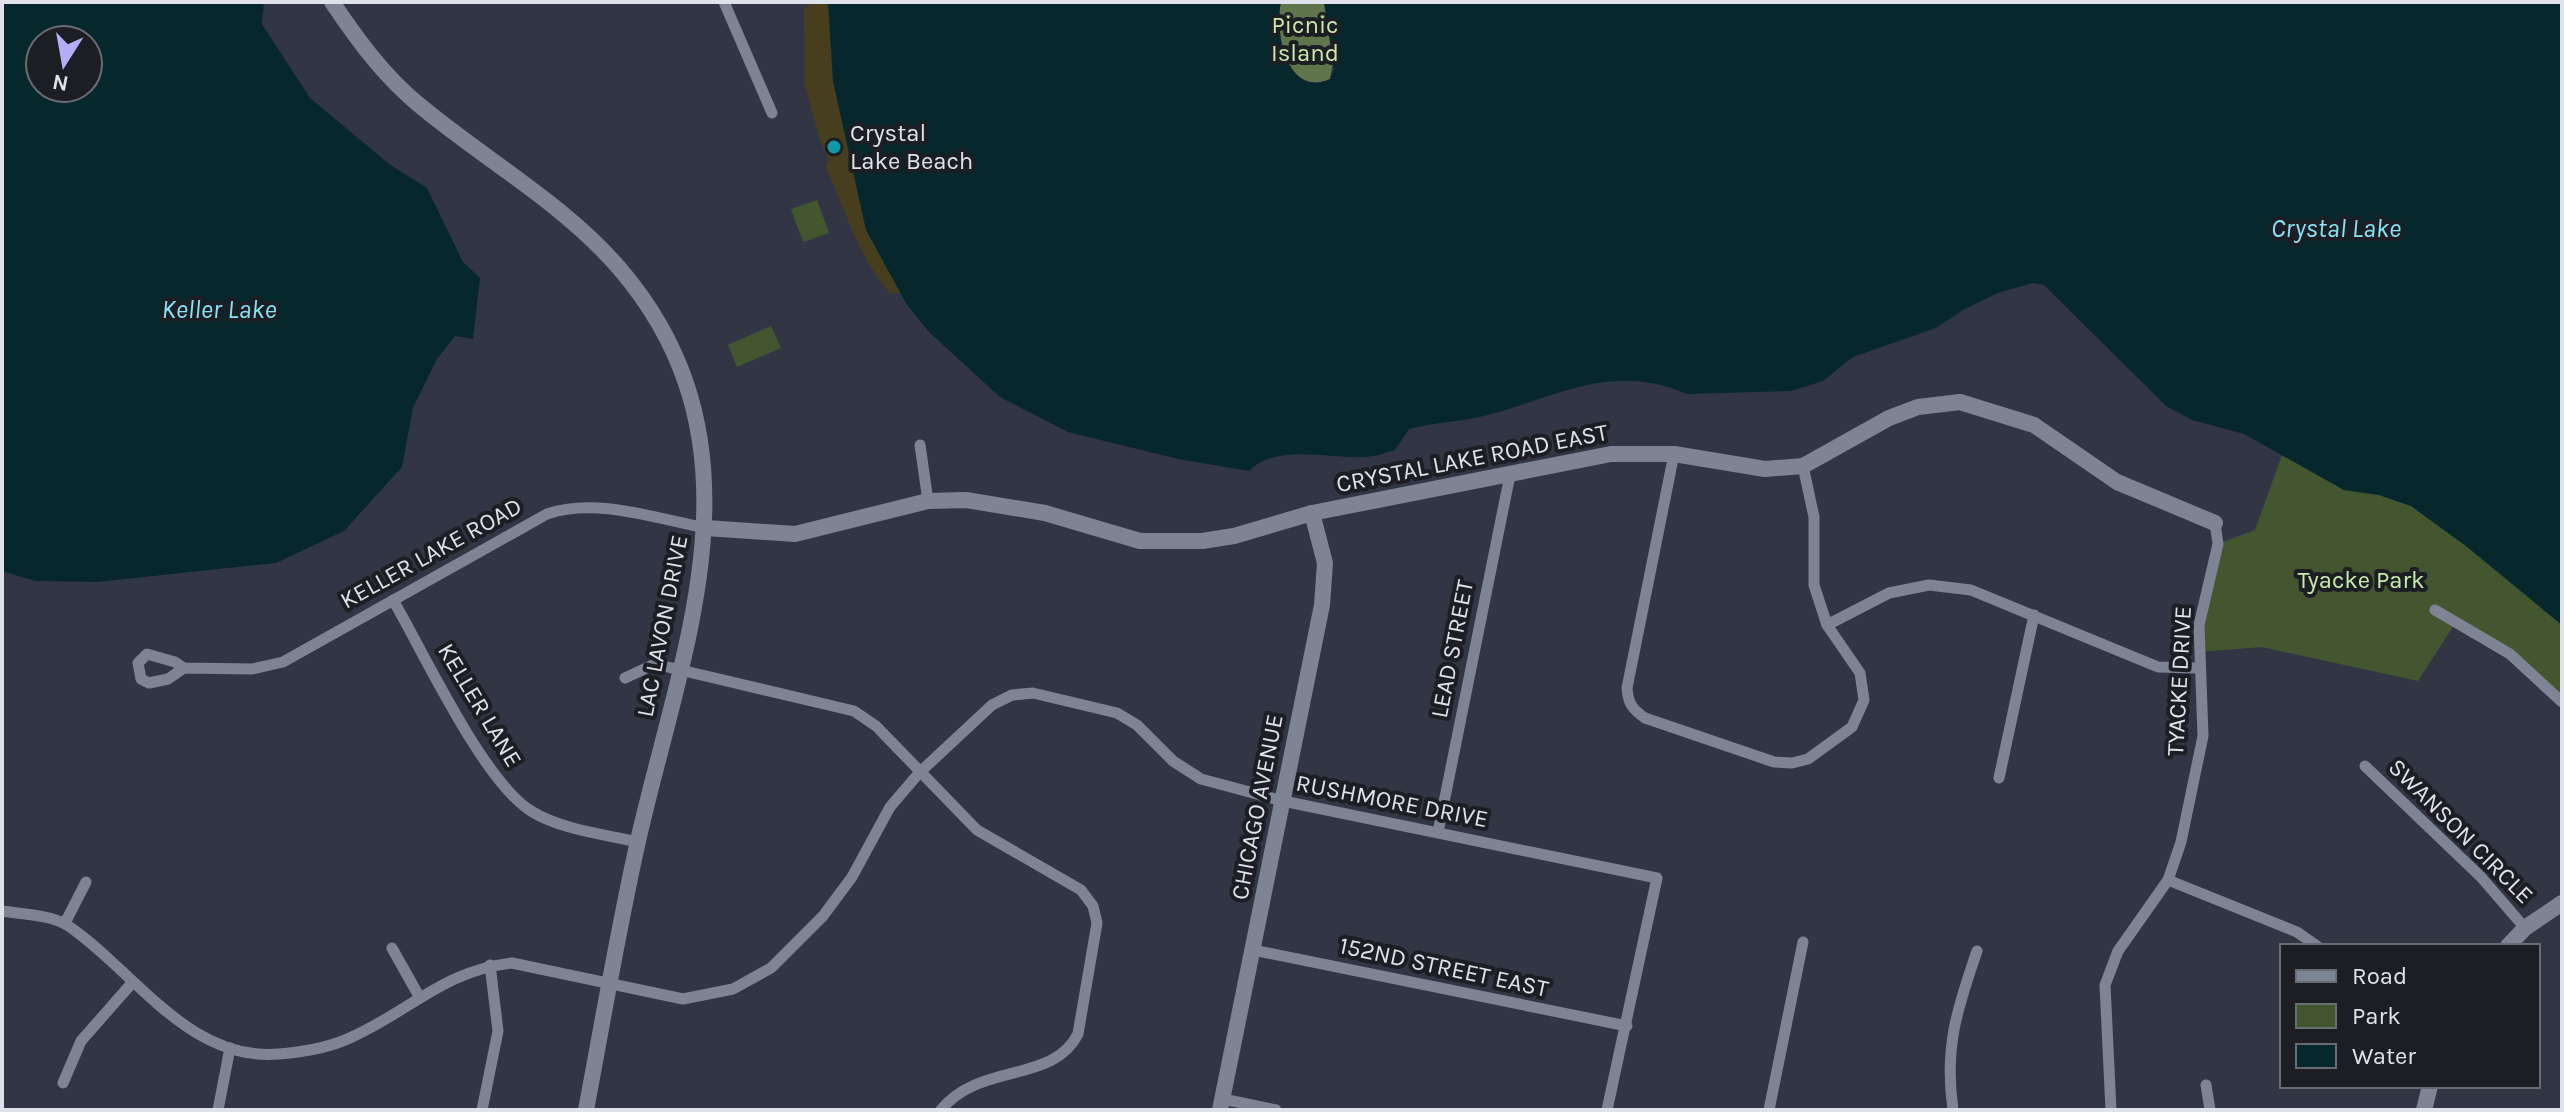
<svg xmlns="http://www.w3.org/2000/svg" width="2564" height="1112" viewBox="0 0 2564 1112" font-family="Karla,sans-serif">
<rect width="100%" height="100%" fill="#323644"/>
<g fill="#44562f">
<polygon points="817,200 829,233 803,242 791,209"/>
<polygon points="771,326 781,348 737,367 728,345"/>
<polygon points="2282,455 2344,490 2379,495 2411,506 2466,546 2562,625 2562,702 2510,654 2456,622 2418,681 2262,647 2199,652 2218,544 2255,530"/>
</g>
<path fill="#61754d" d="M1281,2H1324L1334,55L1330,79C1287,98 1274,32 1281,2Z"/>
<path fill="#473e1e" d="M813,2H828L833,81L866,230L901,293H890C858,257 846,211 826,167L829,160L820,140L805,86L804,9Z"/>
<g fill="#06282d" fill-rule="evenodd">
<path d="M2,2H264L262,24L310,98L389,164L427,188L463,262L480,278L473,339L455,336L437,359L413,408L402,467L344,531L276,563L97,582L35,581L2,571ZM40,40H88V88H40Z"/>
<path d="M828,2H1281C1274,32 1287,99 1330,79L1334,69L1324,2H2562V625L2466,546L2411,506L2379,495L2344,490L2244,434L2192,420L2166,406L2044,285L2033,283L1998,293L1963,310L1936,328L1853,357L1823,381L1791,391L1687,394C1611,362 1560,396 1488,415C1462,422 1435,422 1409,429L1395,450C1385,453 1374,457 1364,457C1328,459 1277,443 1249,471L1178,459L1068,432L1000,397L929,332L907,305L866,230L833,81Z"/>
</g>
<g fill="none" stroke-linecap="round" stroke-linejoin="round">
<g stroke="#7f8495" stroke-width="11">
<polyline points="724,2 772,113"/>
<polyline points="920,445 928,501"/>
<path d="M1674,454L1627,688C1628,703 1632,709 1645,718L1774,762L1792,763L1808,759L1852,727L1864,700L1860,673L1827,625L1814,585V517L1803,466"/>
<path d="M393,600C424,653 483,781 531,811C562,830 603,834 638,842"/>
<polyline points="2435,610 2510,654 2562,702"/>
<polyline points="1827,625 1889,593 1929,585 1971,590 2158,667 2200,668"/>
<path d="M184,668L175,662L147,654L138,663L141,679L149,683L168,679L184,668L252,669L283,662L547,514C596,497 657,519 706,528"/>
<path d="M625,678L655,664L854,711L876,726L977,830L1081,890L1093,906L1097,923L1078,1034C1053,1084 979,1062 941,1110"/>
<polyline points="2365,766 2481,877 2525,928"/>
<polyline points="1999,778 2034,615"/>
<polyline points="1438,832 1510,475"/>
<polyline points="2168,880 2297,932 2317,946"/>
<path d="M2,911C21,914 51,915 67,925C133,969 188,1062 279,1054C305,1052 330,1048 354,1036C412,1009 446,970 512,963L683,999L733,989L771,968L823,916L852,877L890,807L919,773L992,705L1012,695L1033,693L1117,713L1137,725L1173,761L1201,779L1283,801L1657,878L1607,1110"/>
<polyline points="65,923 86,882"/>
<polyline points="392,948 420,998"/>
<polyline points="1253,950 1627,1026"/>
<polyline points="63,1083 81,1041 132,983"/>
<polyline points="2206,1085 2210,1110"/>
<polyline points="1223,1099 1276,1110"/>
<polyline points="218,1110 230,1048"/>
<polyline points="482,1110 498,1031 490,965"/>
<polyline points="1769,1110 1803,942"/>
<path d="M1953,1110C1944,1048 1957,1009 1977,951"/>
<polyline points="2111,1110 2105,985 2118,951 2168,880 2181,842 2203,736 2199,625 2218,544 2215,523"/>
</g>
<g stroke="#7f8495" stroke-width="16">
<path d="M332,2C357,39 383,75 418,104C485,160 563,203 620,269C771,446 682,646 638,841C618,930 603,1020 586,1110"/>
<polyline points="706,528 795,534 928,501 966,500 1045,513 1140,541 1202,541 1234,536 1312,513 1611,454 1674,454 1765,469 1803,466 1889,418 1918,407 1960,402 2034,425 2117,482 2215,523"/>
<polyline points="2508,946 2525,928 2562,903"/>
<polyline points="1220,1110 1322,605 1325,563 1312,513"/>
<polyline points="2424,1110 2430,1086"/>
</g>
</g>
<circle fill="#0f9aa8" stroke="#1c1e24" stroke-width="3" cx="834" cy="147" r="8"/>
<g text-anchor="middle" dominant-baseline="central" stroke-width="8" stroke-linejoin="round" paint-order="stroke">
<g font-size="24" fill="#c9eaa8" stroke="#1c1e24">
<text x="1305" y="25">Picnic<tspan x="1305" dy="28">Island</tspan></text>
<text x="2361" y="580">Tyacke Park</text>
</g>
<g font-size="24" fill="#dfe1eb" stroke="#1c1e24" text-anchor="start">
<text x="850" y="133">Crystal<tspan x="850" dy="28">Lake Beach</tspan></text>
</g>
<g font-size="24" fill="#dfe1eb" stroke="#1c1e24">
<text transform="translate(1472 458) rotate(-11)">CRYSTAL LAKE ROAD EAST</text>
<text transform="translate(431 553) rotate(-29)">KELLER LAKE ROAD</text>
<text transform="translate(662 626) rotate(-79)">LAC LAVON DRIVE</text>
<text transform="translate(1452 649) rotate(-79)">LEAD STREET</text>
<text transform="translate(2179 681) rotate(-87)">TYACKE DRIVE</text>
<text transform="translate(480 705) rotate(59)">KELLER LANE</text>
<text transform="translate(1392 801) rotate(11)">RUSHMORE DRIVE</text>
<text transform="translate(1257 807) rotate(-79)">CHICAGO AVENUE</text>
<text transform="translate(2461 831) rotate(45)">SWANSON CIRCLE</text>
<text transform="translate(1444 967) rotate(12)">152ND STREET EAST</text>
</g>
<g font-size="26" font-style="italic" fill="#84e4f5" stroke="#1c1e24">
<text x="2336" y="228">Crystal Lake</text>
<text x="219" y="309">Keller Lake</text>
</g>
</g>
<rect width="2564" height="1112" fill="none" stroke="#dfe1eb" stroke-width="8"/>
<rect x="2280" y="944" width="260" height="144" fill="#1c1e24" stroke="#6a6c74" stroke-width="2"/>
<rect x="2296" y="970" width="40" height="12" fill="#7f8495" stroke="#6a6c74" stroke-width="2"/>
<text x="2352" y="984" font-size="24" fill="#dfe1eb">Road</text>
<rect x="2296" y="1004" width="40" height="24" fill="#44562f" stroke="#6a6c74" stroke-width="2"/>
<text x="2352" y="1024" font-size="24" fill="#dfe1eb">Park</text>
<rect x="2296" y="1044" width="40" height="24" fill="#06282d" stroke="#6a6c74" stroke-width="2"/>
<text x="2352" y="1064" font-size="24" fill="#dfe1eb">Water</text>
<g transform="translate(64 64) rotate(191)"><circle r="38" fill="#1c1e24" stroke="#6a6c74" stroke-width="2"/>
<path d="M0-6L14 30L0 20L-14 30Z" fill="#b6acf8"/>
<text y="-12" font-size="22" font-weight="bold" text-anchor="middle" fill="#dfe1eb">N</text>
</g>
</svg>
